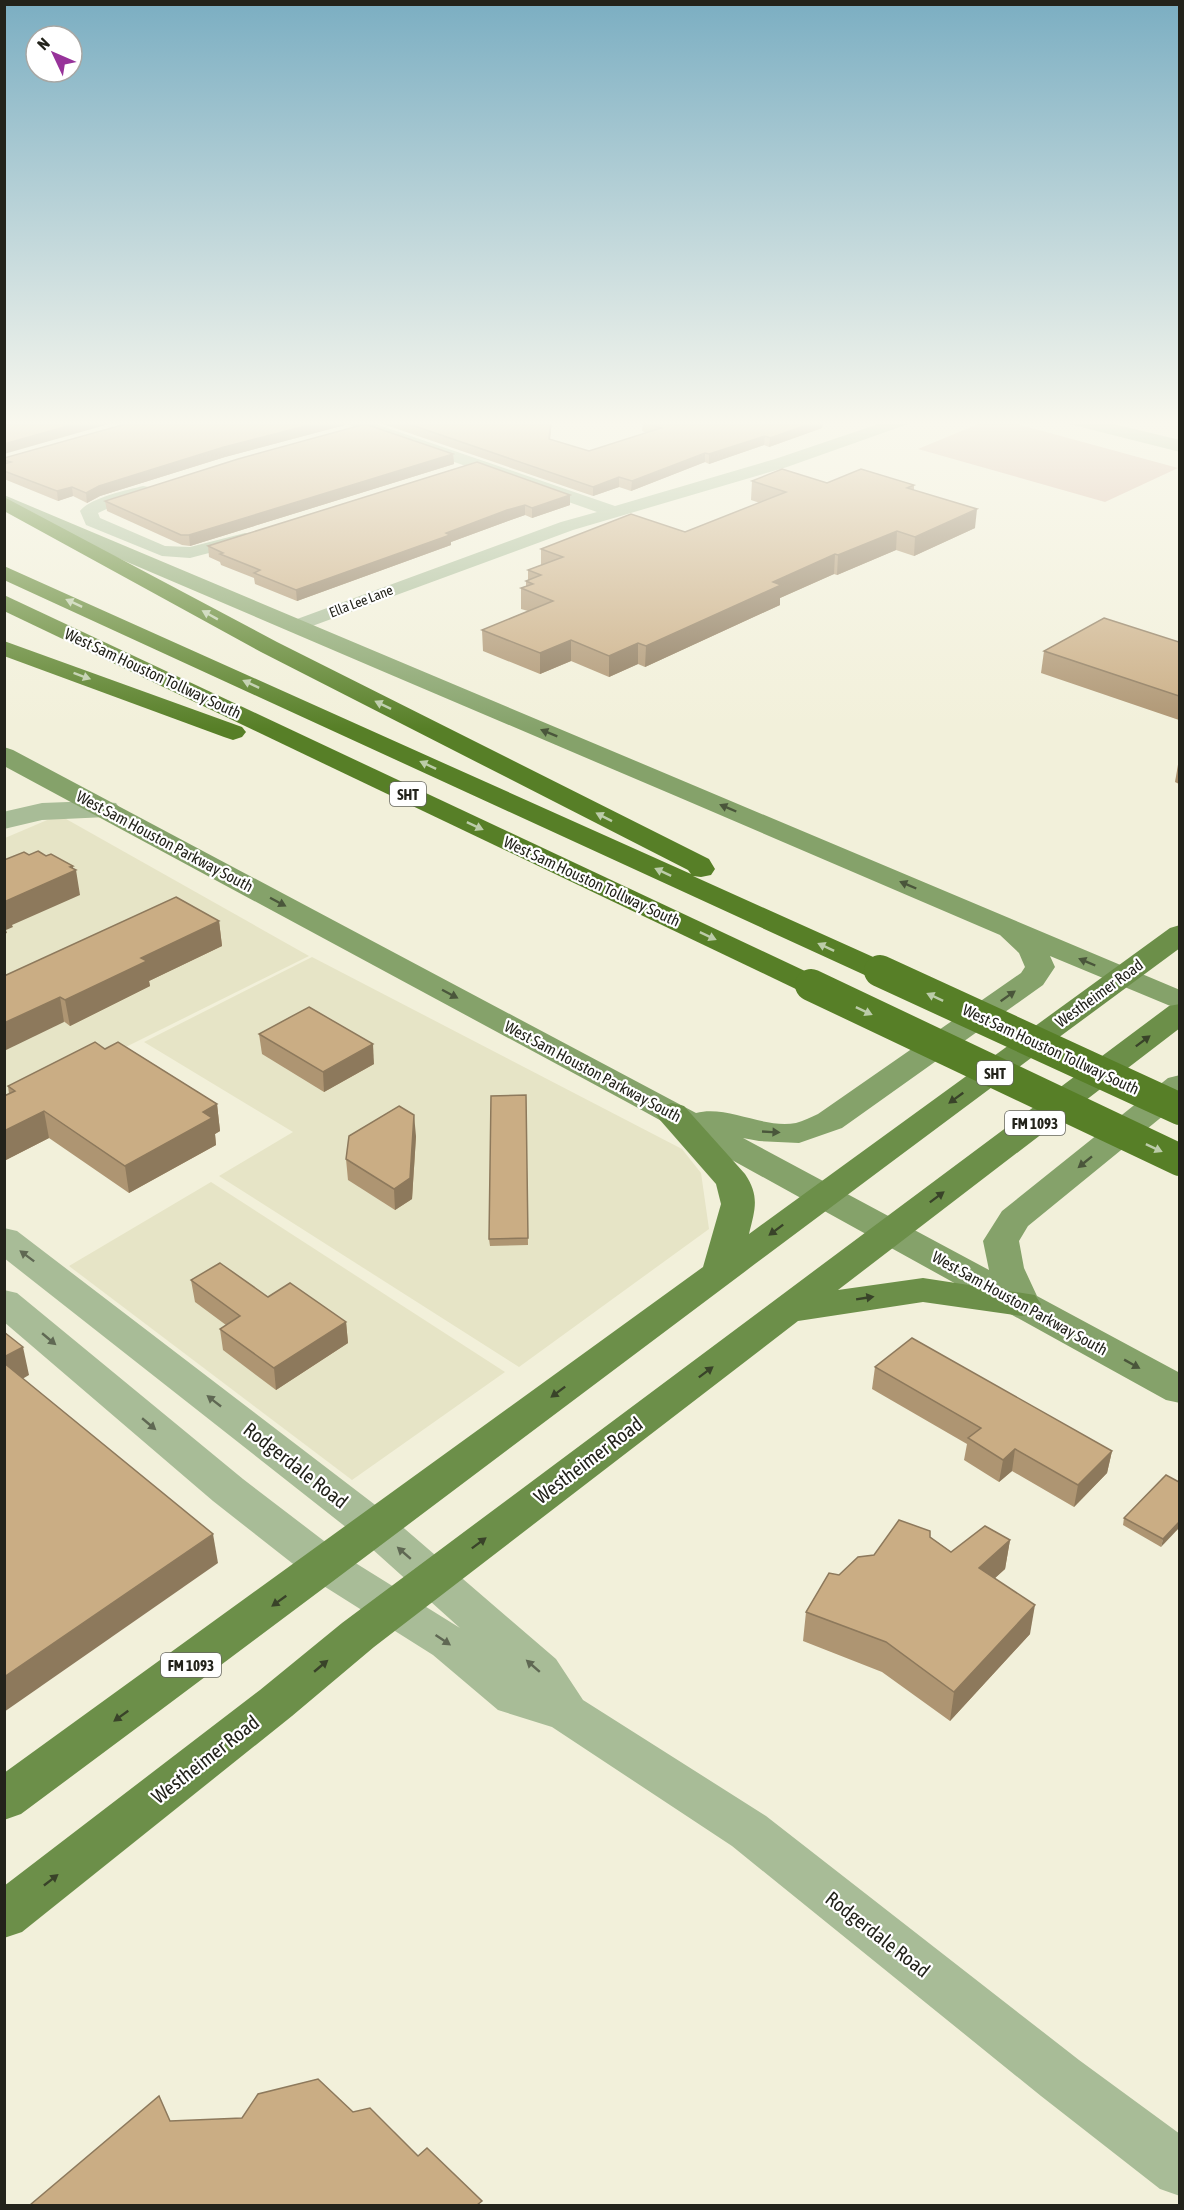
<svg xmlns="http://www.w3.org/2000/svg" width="1184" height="2210" viewBox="0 0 1184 2210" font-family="'Asap Condensed',sans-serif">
<rect width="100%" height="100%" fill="#f2f0da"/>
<g fill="#e6e4c6">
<polygon points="59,815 309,956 5,1107 5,838"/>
<polygon points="312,957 682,1149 701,1173 709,1229 519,1367 219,1176 293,1132 144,1042"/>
<polygon points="211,1182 505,1372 352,1480 69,1266"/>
</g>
<polygon fill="#d9b8a7" points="988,420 1002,420 1178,468 1105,502 918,449"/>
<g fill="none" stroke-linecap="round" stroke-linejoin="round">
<g fill="#a8bc97" fill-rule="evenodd">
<polygon points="341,420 364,420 615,506 775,459 890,420 913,420 911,423 787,467 573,530 296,632 289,630 286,626 289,622 561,522 597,512 343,423"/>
<path d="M143,486L149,487L152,491L149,495L113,506L98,513L100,518L165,546L190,547L245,533L251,534L254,538L251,542L190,558L162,556L86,525L80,511C90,498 127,490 143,486Z"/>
</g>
<g fill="#a8bc97" fill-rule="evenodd">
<polygon points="1066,420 1097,420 1180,440 1180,452 1069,424"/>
<polygon points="94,801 116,803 120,809 116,815 107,817 42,820 4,829 4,812 7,811 42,803"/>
<polygon points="4,1228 17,1231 391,1517 556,1659 583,1700 766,1816 1079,2060 1180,2134 1180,2196 1160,2189 1041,2096 732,1846 552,1727 498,1710 433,1655 311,1578 213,1501 4,1322 4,1290 17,1293 243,1479 341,1554 460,1628 361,1539 4,1258"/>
</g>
<path fill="#85a26a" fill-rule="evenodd" d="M4,495L1180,990V1010L1050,956L1055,967L1043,985L842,1128L799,1143L759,1141L743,1138L989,1270L983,1241L1002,1211L1168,1078L1180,1075V1102L1028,1226L1019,1241L1024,1268L1037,1296L1180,1373V1403L1166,1400L638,1108L4,766V747L13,750L696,1113C728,1105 763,1129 796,1123C803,1121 811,1117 818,1114L1021,973L1025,967L1019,953L1000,935C668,792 336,652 4,509Z"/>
<g fill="#6c8f49" fill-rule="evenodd">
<path d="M1180,925V948C791,1234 408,1527 21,1814L4,1820V1773L703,1267L721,1204L716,1184L660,1120L655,1113L660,1106L672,1103L684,1106L745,1174C760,1196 755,1210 749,1234L1170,928Z"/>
<polygon points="1180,1004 1180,1028 838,1290 923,1278 1035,1295 1041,1304 1035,1313 1022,1316 923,1302 798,1321 374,1647 292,1716 22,1932 4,1938 4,1886 260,1690 342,1623 1169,1006"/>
</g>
<g fill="#577f27" fill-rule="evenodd">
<polygon points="4,497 277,642 709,859 715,869 711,875 701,877 693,876 891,965 895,971 891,977 880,980 869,977 4,580 4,566 691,874 688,870 261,652 4,511"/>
<polygon points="4,595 822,979 826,985 822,991 811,994 800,991 4,611"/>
<polygon points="4,641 242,727 246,732 242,737 233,740 224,737 4,656"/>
</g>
<g stroke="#577f27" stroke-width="32">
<polyline points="880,971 1180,1109"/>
<polyline points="811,985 1180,1160"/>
</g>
</g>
<g fill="#ae9572">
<polygon points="371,420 552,420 550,439 589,451 647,433 642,431 643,422 823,423 822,428 769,447 764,445 709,464 705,462 631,491 619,487 593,496"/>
<polygon points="345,425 225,457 100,496 87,503 73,496 58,501 4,479 4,458"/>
<polygon points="453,454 454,464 190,546 182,545 107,511 105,501"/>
<polygon points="477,462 570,505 532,518 525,515 508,521 451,542 451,545 297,601 255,584 254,578 221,565 220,562 209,557 208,546"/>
<polygon points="752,481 914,485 914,490 975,528 914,556 896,550 837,575 834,574 780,598 780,605 645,667 638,664 609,677 571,661 540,674 483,651 482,630 528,611 521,609 521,588 526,586 526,581 528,580 528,570 541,565 541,549 685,532 760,503 751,500"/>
<polygon points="1179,642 1179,720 1041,673 1044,651"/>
<polygon points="1179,759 1179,784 1175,782"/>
<polygon points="219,921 222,946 149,981 150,986 70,1026 4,976"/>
<polygon points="259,1034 374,1064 324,1092 262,1054"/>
<polygon points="105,1049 217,1104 220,1131 215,1134 216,1145 129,1193 49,1138 4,1161 4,1096 9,1094 8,1086"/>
<polygon points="526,1095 528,1245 490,1246 489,1239"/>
<polygon points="416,1136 412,1199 395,1210 348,1180 346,1159"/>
<polygon points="191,1280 268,1297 346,1322 348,1343 276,1390 223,1350 220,1329 226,1325 195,1302"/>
<polygon points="875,1367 1112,1451 1107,1473 1074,1507 1012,1471 999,1482 964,1460 967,1444 872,1389"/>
<polygon points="1179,1482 1161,1547 1123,1525 1124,1518"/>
<polygon points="930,1537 951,1552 1010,1540 1005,1569 995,1578 1030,1634 950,1721 882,1672 803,1641 806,1612 839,1575"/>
</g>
<g fill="#8d795c">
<polygon points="89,420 123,420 4,454 4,444"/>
<polygon points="329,420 344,420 345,425 225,457 100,496 87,503 86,493 99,486 224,447"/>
<polygon points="551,420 552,420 549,448 549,439"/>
<polygon points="814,420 835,420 823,423 822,428 769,447 770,438"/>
<polygon points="765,436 764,445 709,464 709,454"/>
<polygon points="705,453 705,462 631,491 632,481"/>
<polygon points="453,454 454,464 190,546 189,535"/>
<polygon points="619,477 619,487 593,496 593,487"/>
<polygon points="72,487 73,496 58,501 57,491"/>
<polygon points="570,495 570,505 532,518 532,508"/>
<polygon points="525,505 525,515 508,521 451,542 451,545 297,601 296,590 507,510"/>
<polygon points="977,509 975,528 914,556 915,537"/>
<polygon points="897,531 896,550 837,575 838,555"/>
<polygon points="835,554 834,574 780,598 780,605 645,667 646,646 773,582"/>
<polygon points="571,640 571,661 540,674 540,653"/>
<polygon points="638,643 638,664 609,677 609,656"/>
<polygon points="73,866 73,871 76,870 80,895 12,925 13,927 6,930 7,933 4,934 4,904 6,901"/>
<polygon points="219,921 222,946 149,981 150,986 70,1026 65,1000 141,958"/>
<polygon points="60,997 64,1022 4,1051 4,1023"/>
<polygon points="373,1044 374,1064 324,1092 323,1072"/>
<polygon points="217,1104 220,1131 215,1134 216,1145 129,1193 125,1166 203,1112"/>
<polygon points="44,1111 49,1138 4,1161 4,1131"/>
<polygon points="414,1115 416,1136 412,1199 395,1210 394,1189"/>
<polygon points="346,1322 348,1343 276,1390 274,1368"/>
<polygon points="23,1347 29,1375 7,1388 4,1377 4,1357"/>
<polygon points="1015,1449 1012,1471 999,1482 1003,1460"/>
<polygon points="1112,1451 1107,1473 1074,1507 1078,1485"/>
<polygon points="1179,1522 1179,1528 1161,1547 1163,1539"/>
<polygon points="213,1534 218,1563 4,1712 4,1677"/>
<polygon points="1010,1540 1005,1569 974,1597 979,1568"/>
<polygon points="1035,1605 1030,1634 950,1721 954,1692"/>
</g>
<g fill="#caad84" stroke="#8d795c" stroke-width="1.5">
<polygon points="4,420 89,420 4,444"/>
<polygon points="140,420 329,420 224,447 99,486 86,493 72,487 57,491 4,471 4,464 11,462 4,460 4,458"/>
<polygon points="397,420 551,420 549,439 589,451 661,428 643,422 649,420 821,420 770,438 765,436 709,454 705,453 632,481 619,477 593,487"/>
<polygon points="365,424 453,454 189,535 181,535 105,501 238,459"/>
<polygon points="477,462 570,495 532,508 525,505 507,510 446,533 450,535 296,590 254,573 260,570 220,554 223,553 208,546"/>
<polygon points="782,469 827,483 861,469 914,485 907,488 977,509 915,537 897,531 838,555 835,554 773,582 781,585 646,646 638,643 609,656 571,640 540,653 482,630 553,601 521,588 533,584 526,581 541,575 528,570 563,557 541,549 631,514 685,532 786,492 752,481"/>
<polygon points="1104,618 1179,642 1179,696 1044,651"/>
<polygon points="38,851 46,856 51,854 73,866 70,867 76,870 6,901 8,902 4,904 4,860 24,852 29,855"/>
<polygon points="176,897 219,921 141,958 147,961 65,1000 60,997 4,1023 4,976"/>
<polygon points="309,1007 373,1044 323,1072 259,1034"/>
<polygon points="95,1042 105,1049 118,1042 217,1104 203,1112 212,1118 125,1166 44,1111 4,1131 4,1096 15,1091 8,1086"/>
<polygon points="526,1095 528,1238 489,1239 491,1096"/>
<polygon points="399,1106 414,1115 410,1178 394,1189 346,1159 349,1136"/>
<polygon points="220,1263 268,1297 290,1283 346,1322 274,1368 220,1329 240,1316 191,1280"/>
<polygon points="4,1332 23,1347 4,1357"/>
<polygon points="912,1338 1112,1451 1078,1485 1015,1449 1003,1460 968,1438 981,1428 875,1367"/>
<polygon points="4,1363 213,1534 4,1677"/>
<polygon points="1166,1475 1179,1482 1179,1522 1163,1539 1124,1518"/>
<polygon points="899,1520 930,1531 930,1537 951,1552 985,1526 1010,1540 979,1568 1035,1605 954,1692 886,1642 806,1612 829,1573 839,1575 858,1557 874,1555"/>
<polygon points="318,2079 353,2112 370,2108 418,2156 427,2148 482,2201 477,2205 30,2205 159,2096 170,2121 242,2118 258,2094"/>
</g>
<defs><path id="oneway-solid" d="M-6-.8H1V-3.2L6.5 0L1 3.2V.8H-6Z" transform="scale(1.5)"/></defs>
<g fill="#bccca9">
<use href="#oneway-solid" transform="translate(74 603) rotate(-155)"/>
<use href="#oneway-solid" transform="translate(210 615) rotate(-151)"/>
<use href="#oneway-solid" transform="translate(82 676) rotate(20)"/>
<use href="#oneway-solid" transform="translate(251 684) rotate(-155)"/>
<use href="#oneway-solid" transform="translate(383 705) rotate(-154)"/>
<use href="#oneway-solid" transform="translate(428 765) rotate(-155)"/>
<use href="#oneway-solid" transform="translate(604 817) rotate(-153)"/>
<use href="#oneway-solid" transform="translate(475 826) rotate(25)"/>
<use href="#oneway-solid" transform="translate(663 872) rotate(-155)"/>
<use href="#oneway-solid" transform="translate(708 936) rotate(25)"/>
<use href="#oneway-solid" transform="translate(826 947) rotate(-155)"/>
<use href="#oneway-solid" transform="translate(935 997) rotate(-155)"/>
<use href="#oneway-solid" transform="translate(864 1011) rotate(25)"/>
<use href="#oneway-solid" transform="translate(1154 1148) rotate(25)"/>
</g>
<g fill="#4a563b">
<use href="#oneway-solid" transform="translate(549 733) rotate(-158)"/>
<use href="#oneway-solid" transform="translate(728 808) rotate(-157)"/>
<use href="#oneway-solid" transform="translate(908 885) rotate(-157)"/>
<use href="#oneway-solid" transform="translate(278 902) rotate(28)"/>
<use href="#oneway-solid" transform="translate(1087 962) rotate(-157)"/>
<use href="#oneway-solid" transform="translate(450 994) rotate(28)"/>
<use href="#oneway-solid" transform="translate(1008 996) rotate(-35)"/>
<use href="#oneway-solid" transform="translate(771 1132) rotate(3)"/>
<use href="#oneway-solid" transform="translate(1085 1162) rotate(141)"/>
<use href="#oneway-solid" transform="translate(1132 1364) rotate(29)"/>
</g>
<g fill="#394329">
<use href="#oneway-solid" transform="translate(1143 1041) rotate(-37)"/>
<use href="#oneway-solid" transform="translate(956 1098) rotate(144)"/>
<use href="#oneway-solid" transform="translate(937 1197) rotate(-37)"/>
<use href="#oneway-solid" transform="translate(776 1230) rotate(143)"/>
<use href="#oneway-solid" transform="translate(865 1298) rotate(-9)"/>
<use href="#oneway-solid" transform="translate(706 1372) rotate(-37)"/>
<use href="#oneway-solid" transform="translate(558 1392) rotate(143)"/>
<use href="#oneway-solid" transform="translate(479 1543) rotate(-37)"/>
<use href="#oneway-solid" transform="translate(279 1601) rotate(144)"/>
<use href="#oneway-solid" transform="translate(321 1666) rotate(-40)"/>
<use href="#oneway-solid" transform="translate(121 1716) rotate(144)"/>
<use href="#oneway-solid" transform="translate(51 1880) rotate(-38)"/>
</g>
<g fill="#5f6853">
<use href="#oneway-solid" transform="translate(27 1256) rotate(-143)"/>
<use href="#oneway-solid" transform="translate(49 1339) rotate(40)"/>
<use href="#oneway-solid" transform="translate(214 1401) rotate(-142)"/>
<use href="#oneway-solid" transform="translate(149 1424) rotate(40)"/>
<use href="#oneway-solid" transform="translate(404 1553) rotate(-139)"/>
<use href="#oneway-solid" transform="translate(443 1640) rotate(34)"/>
<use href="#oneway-solid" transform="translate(533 1666) rotate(-139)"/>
</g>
<linearGradient id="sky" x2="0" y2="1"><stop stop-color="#7baec2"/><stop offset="0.58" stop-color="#f9f8ee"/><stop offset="1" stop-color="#f9f8ee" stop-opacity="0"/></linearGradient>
<rect width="1184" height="729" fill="url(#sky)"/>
<g text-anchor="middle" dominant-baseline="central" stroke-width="4.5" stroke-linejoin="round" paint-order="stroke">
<g font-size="14" fill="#23231b" stroke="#fff">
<text transform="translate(361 601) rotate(-21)">Ella Lee Lane</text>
</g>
<g fill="#fff" stroke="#65655f" stroke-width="1.5">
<rect x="390" y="782" width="36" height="24" rx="4.5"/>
<rect x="977" y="1061" width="36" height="24" rx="4.5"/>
<rect x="1005" y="1111" width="60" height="24" rx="4.5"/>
<rect x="161" y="1653" width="60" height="24" rx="4.5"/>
</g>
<g font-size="15" font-weight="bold" fill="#23231b">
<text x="408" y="794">SHT</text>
<text x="995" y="1073">SHT</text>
<text x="1035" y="1123">FM 1093</text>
<text x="191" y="1665">FM 1093</text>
</g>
<g font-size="16" fill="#23231b" stroke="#fff">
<text transform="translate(153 673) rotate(25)">West Sam Houston Tollway South</text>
<text transform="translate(165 841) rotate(28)">West Sam Houston Parkway South</text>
<text transform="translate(592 881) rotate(25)">West Sam Houston Tollway South</text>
<text transform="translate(1099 993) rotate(-36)">Westheimer Road</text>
<text transform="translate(1051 1049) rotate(25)">West Sam Houston Tollway South</text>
<text transform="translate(593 1071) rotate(28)">West Sam Houston Parkway South</text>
<text transform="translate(1020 1303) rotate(29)">West Sam Houston Parkway South</text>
</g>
<g font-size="20" fill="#23231b" stroke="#fff">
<text transform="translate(588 1460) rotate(-37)">Westheimer Road</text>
<text transform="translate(296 1465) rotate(38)">Rodgerdale Road</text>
<text transform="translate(205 1759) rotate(-38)">Westheimer Road</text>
<text transform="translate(878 1934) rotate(38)">Rodgerdale Road</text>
</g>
</g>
<rect width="1184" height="2210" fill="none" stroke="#23231b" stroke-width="12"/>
<g transform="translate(54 54) rotate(314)"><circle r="28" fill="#ffffff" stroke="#a7a7a4" stroke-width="1.5"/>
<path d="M0-4.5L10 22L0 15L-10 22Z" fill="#97339a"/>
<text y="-9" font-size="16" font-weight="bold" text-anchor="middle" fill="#23231b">N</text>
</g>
</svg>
